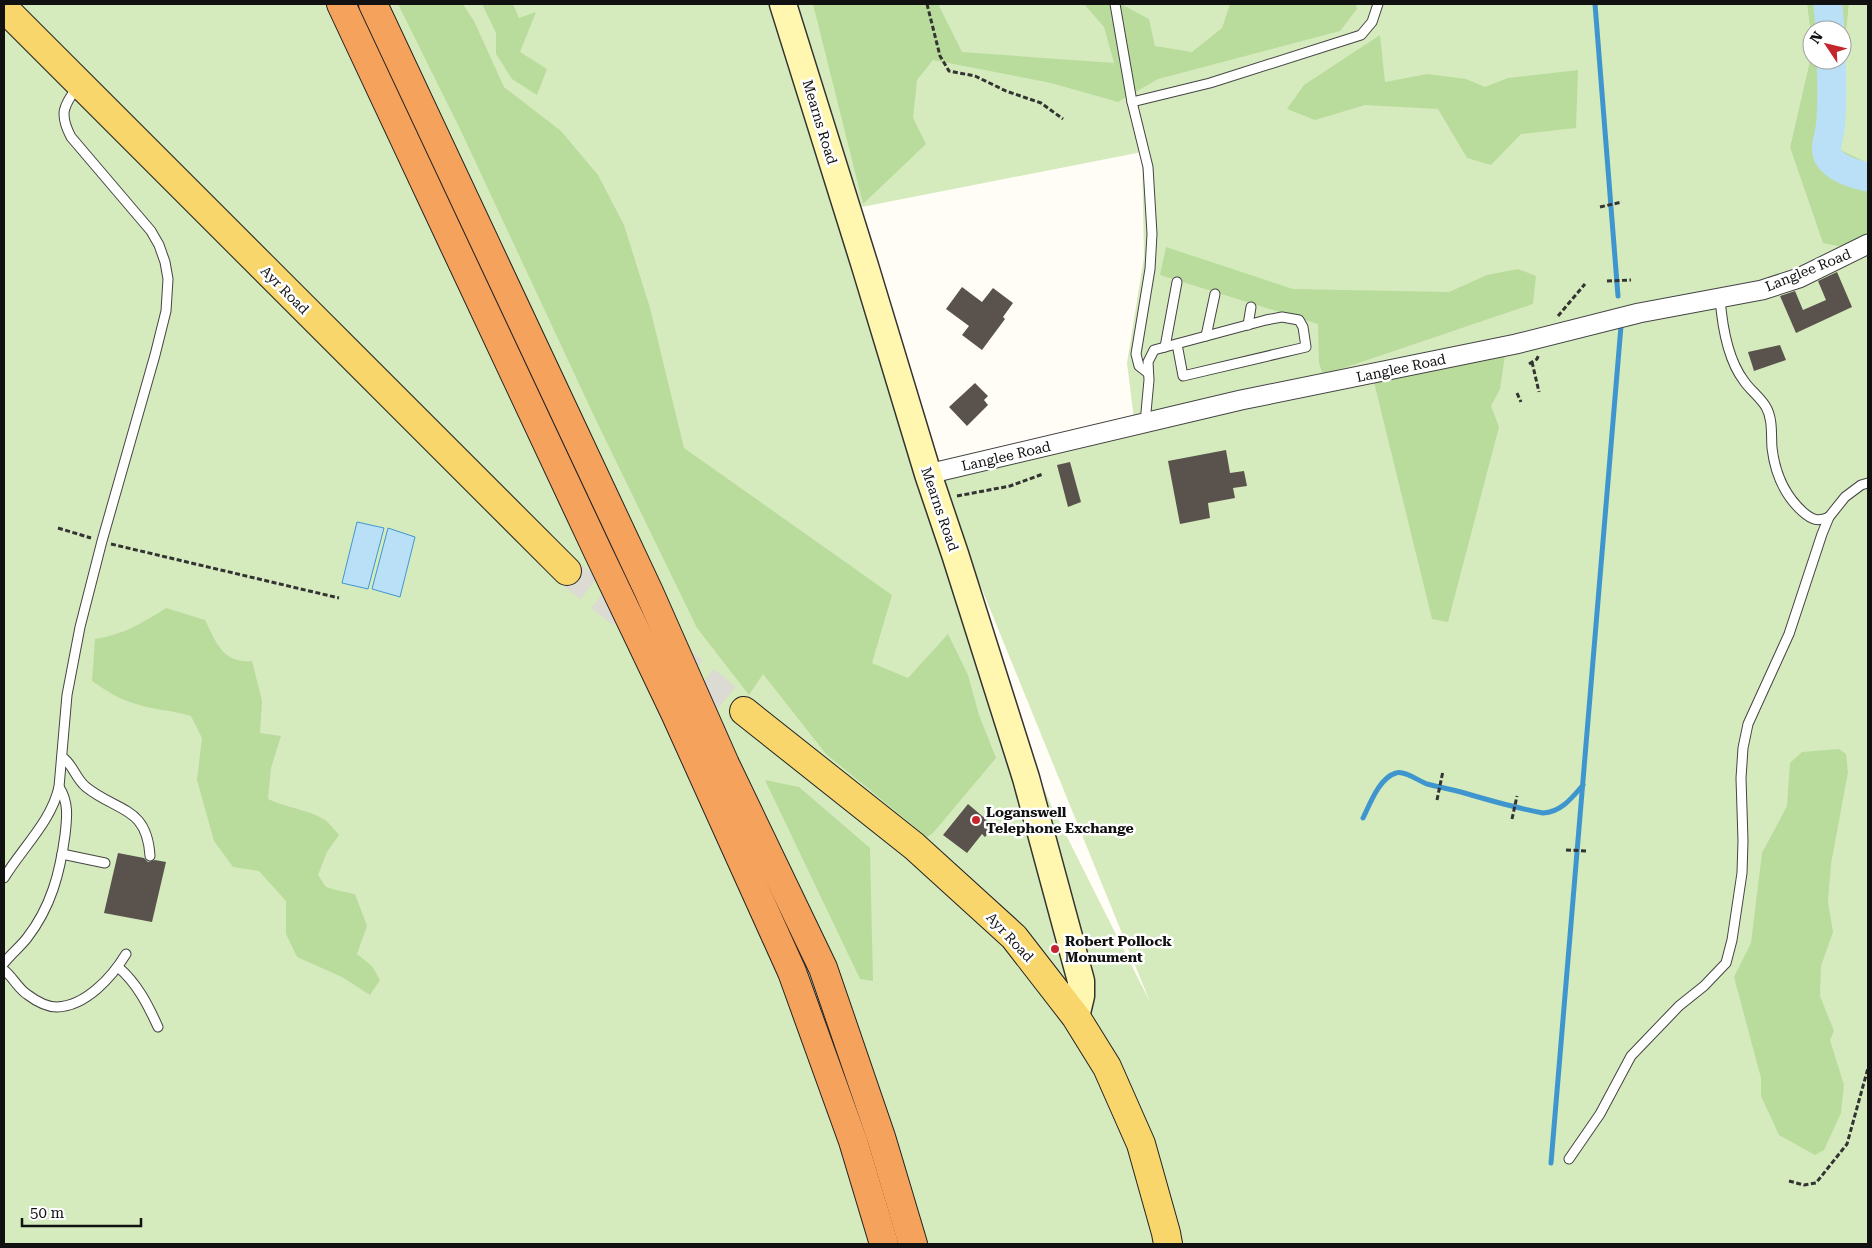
<svg xmlns="http://www.w3.org/2000/svg" width="1872" height="1248" viewBox="0 0 1872 1248" font-family="'Roboto Serif',serif">
<rect width="100%" height="100%" fill="#fffdf5"/>
<g fill="#d5ebbd">
<polygon points="4,4 773,4 849,245 936,539 1051,805 1150,1002 933,469 1134,419 1127,363 1144,257 1142,152 862,207 792,4 1807,4 1812,51 1790,147 1868,252 1868,1244 4,1244"/>
<polygon points="1849,4 1868,4 1868,163 1835,147"/>
</g>
<g fill="#b9dc9c">
<polygon points="398,4 463,4 474,21 504,87 561,131 598,175 624,225 650,308 684,448 892,595 872,663 908,678 948,634 968,675 979,715 996,758 933,833 927,837 826,754 763,674 749,695 697,628 595,418 461,131"/>
<polygon points="482,4 513,4 519,18 536,12 520,52 547,69 537,95 512,79 496,54 496,33"/>
<polygon points="813,4 938,4 962,52 1114,63 1104,27 1084,4 1121,4 1149,19 1155,46 1192,52 1222,28 1230,4 1356,4 1357,9 1340,31 1158,79 1118,102 1051,83 933,60 917,80 913,118 926,144 863,204"/>
<polygon points="1807,4 1849,4 1835,147 1868,163 1868,252 1823,243 1790,147 1812,51 1812,60 1842,60 1842,30 1812,30 1812,48"/>
<polygon points="1380,35 1385,82 1427,74 1466,79 1485,87 1508,78 1578,70 1576,128 1521,134 1491,165 1467,158 1438,109 1365,105 1315,120 1287,109 1304,85"/>
<polygon points="1166,247 1293,289 1449,292 1487,275 1518,269 1536,276 1533,304 1323,375 1319,363 1318,324 1160,275"/>
<polygon points="1505,355 1500,389 1491,406 1499,427 1448,622 1432,619 1373,378"/>
<path d="M166,608L205,620C216,642 223,664 252,661L262,701L260,733L281,736L271,768L268,799C286,808 308,809 325,820C330,824 335,830 339,835L327,852L318,875L326,887L340,891L355,894L367,926L357,954L372,966L380,980L370,995L342,977L297,957L286,934V901L259,871L233,867L214,841L197,780L202,738L191,716C172,710 152,710 133,703C119,699 105,690 92,681L95,639C122,635 143,623 166,608Z"/>
<polygon points="1839,749 1846,754 1848,772 1831,864 1828,902 1833,932 1821,966 1820,996 1834,1031 1830,1040 1844,1085 1841,1113 1824,1150 1815,1155 1779,1135 1761,1096 1761,1078 1734,977 1751,943 1762,853 1787,806 1790,763 1802,752"/>
<polygon points="765,780 799,787 870,848 873,981 860,979"/>
</g>
<g fill="#b9e0f7" stroke="#3f96cf">
<polygon points="357,522 384,528 368,589 342,583"/>
<polygon points="388,528 415,537 400,597 372,589"/>
</g>
<g fill="none" stroke-linecap="round" stroke-linejoin="round">
<g stroke="#3f96cf" stroke-width="5">
<polyline points="1595,4 1618,296"/>
<path d="M1363,818C1370,804 1379,778 1396,773C1404,770 1419,781 1427,784C1438,787 1450,789 1461,792C1488,800 1515,808 1543,813C1561,812 1572,798 1583,785"/>
<polyline points="1551,1163 1621,326"/>
</g>
<g stroke="#b9e0f7" stroke-width="29">
<polyline points="1828,4 1830,30"/>
<path d="M1831,60C1832,83 1833,106 1830,129C1829,138 1824,147 1828,156C1835,169 1855,174 1868,177"/>
</g>
</g>
<g fill="#5a524d">
<polygon points="1837,272 1852,307 1796,333 1780,296 1795,291 1803,310 1826,300 1818,281"/>
<polygon points="962,287 982,302 993,288 1013,303 1003,317 1005,319 982,350 962,335 969,326 946,309"/>
<polygon points="1780,345 1786,360 1754,371 1748,352"/>
<polygon points="975,383 988,396 984,400 988,405 967,426 949,407"/>
<polygon points="1226,450 1230,473 1244,471 1247,486 1233,488 1235,498 1208,503 1210,518 1180,524 1168,461"/>
<polygon points="1070,462 1081,502 1068,507 1057,465"/>
<polygon points="968,804 994,826 985,837 982,834 967,853 943,835"/>
<polygon points="118,853 144,858 148,862 155,860 166,862 152,922 104,913"/>
</g>
<g fill="none" stroke-linecap="round" stroke-linejoin="round">
<g stroke="#dbdad3" stroke-width="28" stroke-dasharray="28 14" stroke-linecap="butt">
<polyline points="567,571 637,626"/>
<polyline points="672,654 744,711"/>
</g>
<defs>
<g id="lane">
<polyline points="1115,4 1132,102 1148,167 1152,234 1150,269 1136,354 1139,366 1148,373"/>
<polyline points="1132,102 1210,83 1361,35 1372,22 1378,4"/>
<path d="M1720,298C1722,324 1728,360 1744,381C1750,390 1760,397 1766,407C1773,419 1771,435 1772,448C1775,473 1784,495 1803,512C1812,520 1818,522 1829,517"/>
<polyline points="1248,325 1251,307"/>
<polyline points="1206,336 1215,294"/>
<polyline points="1165,347 1177,282"/>
<polyline points="1145,423 1149,380 1148,362 1154,350 1165,347 1266,320 1282,317 1299,320 1303,327 1306,347 1183,376 1177,344"/>
<path d="M62,757C73,764 75,778 86,787C117,812 147,806 150,856"/>
<polyline points="62,854 105,863"/>
<path d="M4,878C22,848 51,822 59,787L67,695L80,627L102,541L155,355L166,311L168,279L165,262L159,245L151,231L71,137C59,114 63,106 78,86"/>
<path d="M4,963C11,954 20,947 27,938C51,907 60,873 65,835C67,818 69,802 59,787"/>
<path d="M118,967C137,983 148,1005 158,1027"/>
<path d="M4,970C13,977 18,989 28,995C36,1001 47,1007 57,1007C86,1006 112,977 126,954"/>
<polyline points="1569,1159 1600,1114 1631,1056 1679,1006 1704,986 1726,963 1732,940 1742,873 1743,841 1741,778 1743,748 1748,724 1789,634 1822,534 1829,517 1845,497 1861,485 1868,483"/>
</g>
<polyline id="street" points="928,474 1241,400 1516,344 1639,313 1762,290 1799,278 1868,244"/>
<polyline id="secondary" points="783,4 865,266 928,474 955,554 1026,778 1081,981 1081,996 1076,1017"/>
<g id="primary">
<polyline points="4,8 567,571"/>
<polyline points="744,711 914,846 1014,937 1076,1017 1107,1067 1141,1144 1166,1233 1168,1244"/>
</g>
<g id="highway">
<polyline points="341,4 599,554 675,713 792,972 853,1141 884,1244"/>
<polyline points="373,4 649,592 725,764 823,968 881,1137 913,1244"/>
</g>
</defs>
<use href="#lane" stroke="#444" stroke-width="11"/>
<use href="#street" stroke="#444" stroke-width="21"/>
<use href="#secondary" stroke="#333" stroke-width="29"/>
<use href="#primary" stroke="#222" stroke-width="30"/>
<use href="#highway" stroke="#222" stroke-width="30"/>
<g stroke="#333" stroke-width="3" stroke-dasharray="5 2.5" stroke-linecap="butt">
<polyline points="927,4 940,56 949,71 975,76 1006,91 1041,103 1063,119"/>
<polyline points="1600,207 1622,202"/>
<polyline points="1607,281 1631,280"/>
<polyline points="1558,316 1585,284"/>
<polyline points="1532,362 1539,392"/>
<polyline points="1529,364 1537,359 1539,354"/>
<polyline points="1517,393 1521,402"/>
<polyline points="957,496 1010,486 1043,474"/>
<polyline points="58,528 91,538"/>
<polyline points="111,544 339,598"/>
<polyline points="1437,800 1443,771"/>
<polyline points="1512,819 1517,796"/>
<polyline points="1566,850 1587,851"/>
<polyline points="1789,1181 1804,1185 1816,1183 1847,1144 1868,1068"/>
</g>
<use href="#lane" stroke="#fff" stroke-width="9"/>
<use href="#street" stroke="#fff" stroke-width="19"/>
<use href="#secondary" stroke="#fff6b0" stroke-width="26"/>
<use href="#primary" stroke="#f9d66b" stroke-width="28"/>
<use href="#highway" stroke="#f5a25d" stroke-width="28"/>
</g>
<g fill="#c4262e" stroke="#fff" stroke-width="2">
<circle cx="976" cy="820" r="5"/>
<circle cx="1055" cy="949" r="5"/>
</g>
<g text-anchor="middle" dominant-baseline="central" stroke-width="5" stroke-linejoin="round" paint-order="stroke">
<g font-size="14" fill="#111" stroke="#fff">
<text transform="translate(820 122) rotate(73)">Mearns Road</text>
<text transform="translate(1808 270) rotate(-22)">Langlee Road</text>
<text transform="translate(285 290) rotate(45)">Ayr Road</text>
<text transform="translate(1401 368) rotate(-12)">Langlee Road</text>
<text transform="translate(1006 456) rotate(-13)">Langlee Road</text>
<text transform="translate(940 509) rotate(71)">Mearns Road</text>
<text transform="translate(1010 937) rotate(47)">Ayr Road</text>
</g>
<g font-size="14" font-weight="bold" fill="#111" stroke="#fff" text-anchor="start">
<text x="986" y="812">Loganswell<tspan x="986" dy="16">Telephone Exchange</tspan></text>
<text x="1065" y="941">Robert Pollock<tspan x="1065" dy="16">Monument</tspan></text>
</g>
</g>
<rect width="1872" height="1248" fill="none" stroke="#111111" stroke-width="10"/>
<g transform="translate(1827 45) rotate(305)"><circle r="24" fill="#ffffff" stroke="#a0a0a0"/>
<path d="M0-4L9 19L0 12L-9 19Z" fill="#c4262e"/>
<text y="-8" font-size="14" font-weight="bold" text-anchor="middle" fill="#111111">N</text>
</g>
<path d="M22 1218v8h119v-8" fill="none" stroke="#111111" stroke-width="2.5"/>
<text x="30" y="1218" font-size="15" fill="#111111" stroke="#ffffff" stroke-width="4" paint-order="stroke">50 m</text>
</svg>
